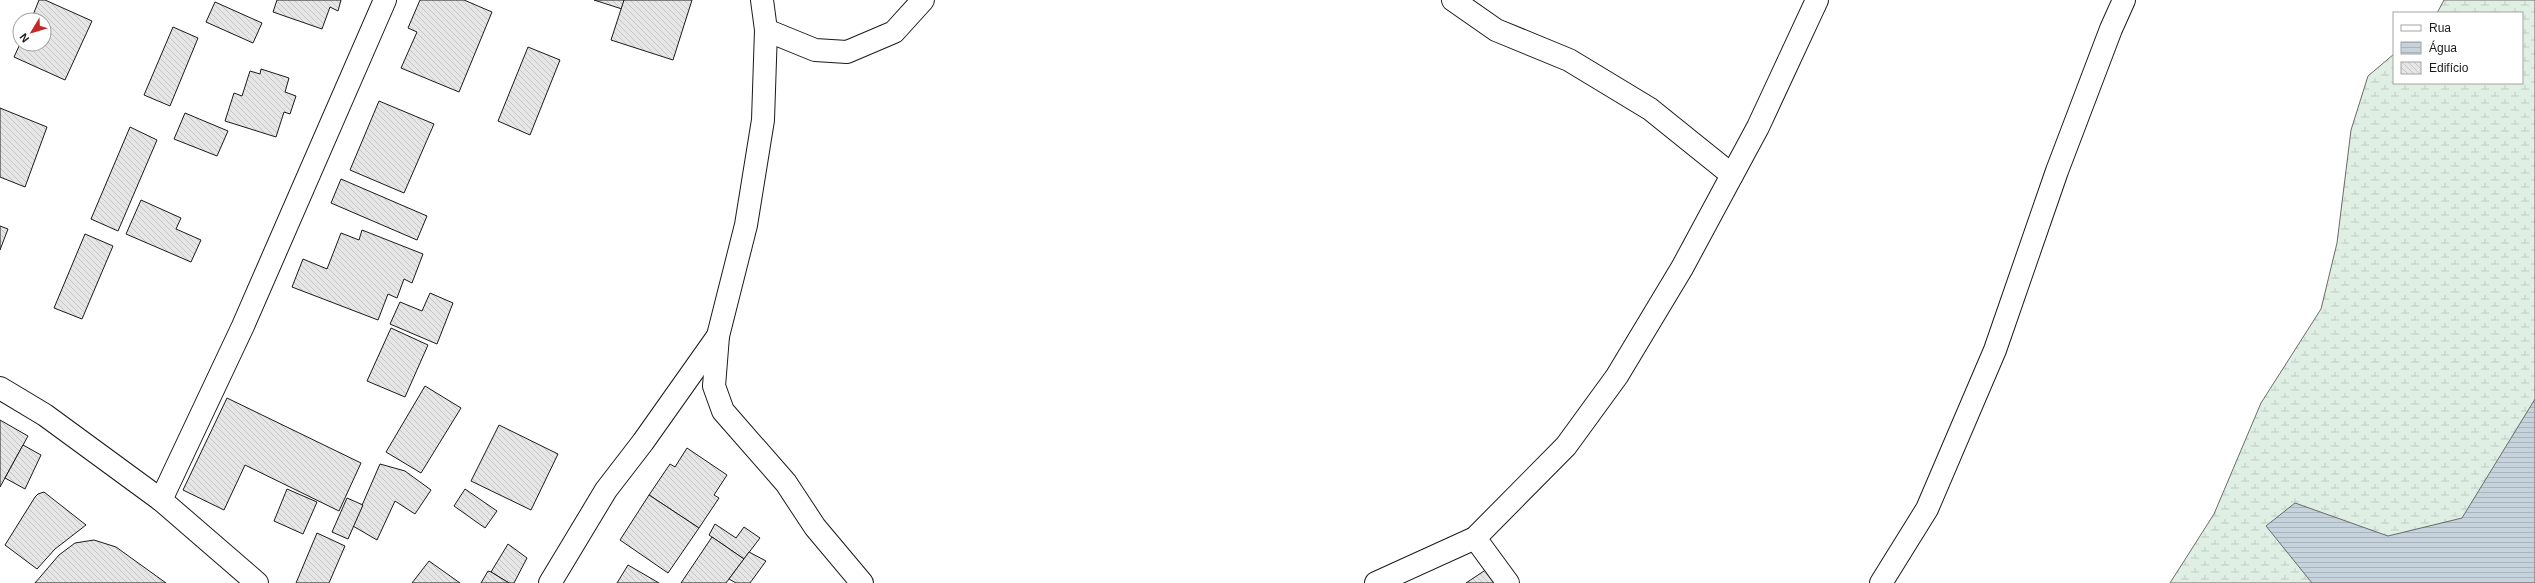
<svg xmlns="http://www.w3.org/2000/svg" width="2535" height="583" viewBox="0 0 2535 583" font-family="Arial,sans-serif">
<defs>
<pattern id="wetland-marsh" width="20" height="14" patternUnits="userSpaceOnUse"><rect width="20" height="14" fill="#e0efe3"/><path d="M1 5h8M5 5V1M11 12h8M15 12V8" fill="none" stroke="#c0ccc2"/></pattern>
<pattern id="water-rules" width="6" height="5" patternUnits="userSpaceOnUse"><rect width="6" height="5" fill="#c6d2dc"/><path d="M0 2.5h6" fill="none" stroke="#aab4bc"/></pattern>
<pattern id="building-back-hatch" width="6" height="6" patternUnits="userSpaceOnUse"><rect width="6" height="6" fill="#e6e6e6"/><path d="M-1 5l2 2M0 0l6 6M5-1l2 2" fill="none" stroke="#c5c5c5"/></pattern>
</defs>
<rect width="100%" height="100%" fill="#fff"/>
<polygon fill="url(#wetland-marsh)" stroke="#6a6a6a" points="2444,0 2535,0 2535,583 2170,583 2214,514 2261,403 2321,309 2337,243 2351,130 2368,76 2394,54 2394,83 2522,83 2522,13 2437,13"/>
<polygon fill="url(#water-rules)" stroke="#6a6a6a" points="2535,399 2535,583 2312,583 2266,526 2295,503 2388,536 2462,518"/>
<g fill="url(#building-back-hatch)" stroke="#1a1a1a">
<polygon points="39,0 45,0 92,21 65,80 14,57 20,44 44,44 44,20 31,20"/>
<polygon points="277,0 341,0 338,11 330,7 322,29 273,12"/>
<polygon points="420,0 464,0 492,12 459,92 401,68 417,32 408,28"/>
<polygon points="594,0 624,0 622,9"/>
<polygon points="624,0 692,0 673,60 611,40"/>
<polygon points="215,2 262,23 253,43 206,22"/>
<polygon points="173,27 198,38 170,106 144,95"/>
<polygon points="528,47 560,60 530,135 498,121"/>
<polygon points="261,69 289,78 285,92 296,96 290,114 284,112 276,137 225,121 234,93 242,96 250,71 260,74"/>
<polygon points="379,101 434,124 404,193 350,170"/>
<polygon points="0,108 47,127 25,187 0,177"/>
<polygon points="185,113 228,131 217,156 174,139"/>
<polygon points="130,127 157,140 118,231 91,219"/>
<polygon points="341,179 427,216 417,240 331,203"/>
<polygon points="141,200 181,218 176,229 201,240 191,262 126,234"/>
<polygon points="0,226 8,229 0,250"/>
<polygon points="362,230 423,254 412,283 404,279 397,298 388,294 378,320 292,287 303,259 327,269 341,233 359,240"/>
<polygon points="85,234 113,246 82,319 54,308"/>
<polygon points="430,293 453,303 437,344 390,324 400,302 422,311"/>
<polygon points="391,328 428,345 405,397 367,381"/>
<polygon points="425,386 461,408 421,473 386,452"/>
<polygon points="227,398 361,463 339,511 245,465 224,510 183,490"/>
<polygon points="0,420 28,436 0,487"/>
<polygon points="499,425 558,454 531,510 471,481"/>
<polygon points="23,445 41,455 25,489 5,478"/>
<polygon points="687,448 727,475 714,495 719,498 699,528 649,495 670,464 675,467"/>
<polygon points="380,464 405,471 431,490 415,514 395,501 377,540 353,526"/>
<polygon points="287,489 317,502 303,534 274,521"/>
<polygon points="465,489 497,511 485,528 454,506"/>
<polygon points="44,492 86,525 55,549 37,569 5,545 35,497 38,494"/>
<polygon points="649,495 699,528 668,573 620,540"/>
<polygon points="347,498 363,505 348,539 332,532"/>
<polygon points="715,524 736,538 744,527 760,538 744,559 709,535"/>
<polygon points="317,533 345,546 329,583 296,583"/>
<polygon points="712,537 744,559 726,583 681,583"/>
<polygon points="94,540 116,547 166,583 35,583 59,555 75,543"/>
<polygon points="508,544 527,558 514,583 509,583 491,572"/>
<polygon points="749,552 766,561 750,583 736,583 729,579"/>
<polygon points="429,561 460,583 412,583"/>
<polygon points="628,565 659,583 617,583"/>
<polygon points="1487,569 1497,583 1466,583"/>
<polygon points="488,571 491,572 509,583 481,583"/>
</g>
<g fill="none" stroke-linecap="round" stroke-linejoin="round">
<defs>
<g id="minor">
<polyline points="762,0 766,30 763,120 746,225 718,336 714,386 723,411 786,483 815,527 862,583"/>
<polyline points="1453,0 1496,30 1569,60 1650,109 1732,175"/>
<polyline points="766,30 815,50 847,52 894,32 923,0"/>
<polyline points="0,388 45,415 161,500 257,583"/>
<polyline points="161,500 243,326 385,0"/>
<polyline points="1475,538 1508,583"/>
<polyline points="550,583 606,490 643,442 718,336"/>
<polyline points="1376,583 1475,538 1566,446 1617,376 1682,268 1758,127 1817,0"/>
<polyline points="1881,583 1927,509 1995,350 2057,171 2111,29 2124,0"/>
</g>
</defs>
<use href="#minor" stroke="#1a1a1a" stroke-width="24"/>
<use href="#minor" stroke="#fff" stroke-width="22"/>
</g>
<rect x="2393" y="12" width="130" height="72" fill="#ffffff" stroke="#a3a3a3"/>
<rect x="2401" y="25" width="20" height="6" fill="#ffffff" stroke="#a3a3a3"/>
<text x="2429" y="32" font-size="12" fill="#1a1a1a">Rua</text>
<rect x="2401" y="42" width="20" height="12" fill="url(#water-rules)" stroke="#a3a3a3"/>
<text x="2429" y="52" font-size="12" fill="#1a1a1a">Água</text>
<rect x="2401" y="62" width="20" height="12" fill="url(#building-back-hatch)" stroke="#a3a3a3"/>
<text x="2429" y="72" font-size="12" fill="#1a1a1a">Edifício</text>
<g transform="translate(32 32) rotate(232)"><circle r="19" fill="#ffffff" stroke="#a3a3a3"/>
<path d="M0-3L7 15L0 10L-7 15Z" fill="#c62828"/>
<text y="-6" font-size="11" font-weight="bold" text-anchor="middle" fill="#1a1a1a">N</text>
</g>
</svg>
